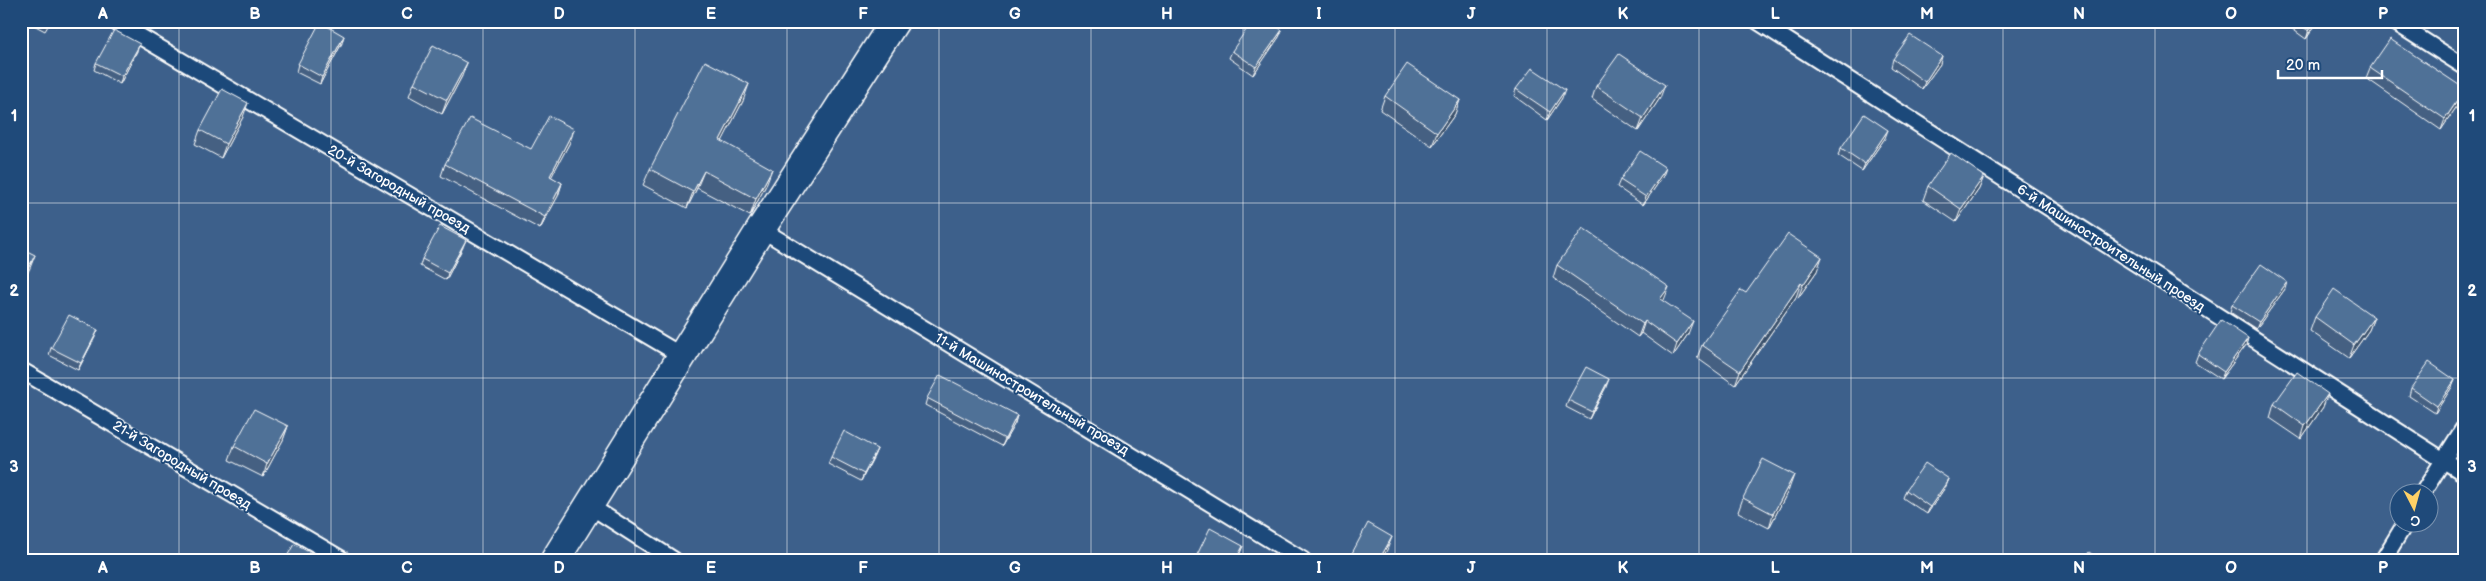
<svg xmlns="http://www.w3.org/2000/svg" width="2486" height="581" viewBox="0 0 2486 581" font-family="'Balsamiq Sans',sans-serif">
<rect width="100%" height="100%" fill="#1f4a7a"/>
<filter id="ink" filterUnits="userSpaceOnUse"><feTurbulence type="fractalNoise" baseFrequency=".02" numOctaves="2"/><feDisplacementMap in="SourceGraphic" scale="10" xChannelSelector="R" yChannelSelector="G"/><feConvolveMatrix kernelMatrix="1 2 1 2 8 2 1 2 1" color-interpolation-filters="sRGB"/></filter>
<g filter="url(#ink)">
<path fill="#3c618b" stroke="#9eb0c5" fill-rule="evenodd" d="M21,21H2465V560H21ZM2398,494H2428V524H2398Z"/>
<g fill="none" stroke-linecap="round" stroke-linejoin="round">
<defs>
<g id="lane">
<polyline points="114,21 684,357"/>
<polyline points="1757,21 2465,474"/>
<polyline points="2393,21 2465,67"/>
<polyline points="761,229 1303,560"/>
<polyline points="21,370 343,560"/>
<polyline points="2422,494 2465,426"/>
<polyline points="590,506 674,560"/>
<polyline points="2383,560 2405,524"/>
</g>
<polyline id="street" points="555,560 761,229 895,21"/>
</defs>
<use href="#lane" stroke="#fff" stroke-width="19"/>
<use href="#street" stroke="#fff" stroke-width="31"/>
<use href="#lane" stroke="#1f4a7a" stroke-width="15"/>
<use href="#street" stroke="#1f4a7a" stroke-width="28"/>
</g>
<g fill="#456182" stroke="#fff">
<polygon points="26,21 51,21 45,31"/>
<polygon points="168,21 181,21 178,27"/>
<polygon points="2284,21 2318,21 2306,39 2284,23"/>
<polygon points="2448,21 2460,21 2456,27"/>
<polygon points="1282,30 1279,37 1253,75 1229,58 1232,51"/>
<polygon points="342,43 320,84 296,72 298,64"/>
<polygon points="137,51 120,84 94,70 96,63"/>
<polygon points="1893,59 1940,64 1922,89 1891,67"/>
<polygon points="2370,68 2465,89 2465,90 2461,100 2441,130 2366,78"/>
<polygon points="462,76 442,114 409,96 414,83"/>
<polygon points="1596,86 1660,98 1638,131 1592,99"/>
<polygon points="1516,89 1562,98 1547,120 1514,96"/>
<polygon points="1385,96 1460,100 1455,114 1432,146 1380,110"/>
<polygon points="743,101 722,141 766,185 750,216 697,188 687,208 643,185 650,169"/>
<polygon points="243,117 221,158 195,144 200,130"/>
<polygon points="574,129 570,142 551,177 562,183 558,196 540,229 441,176 445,164 531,149"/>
<polygon points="1885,138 1862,171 1838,155 1841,148"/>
<polygon points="1663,176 1643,205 1617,187 1620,180"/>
<polygon points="1984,176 1979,189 1956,222 1923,200 1928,186"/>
<polygon points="463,247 446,280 420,266 422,259"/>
<polygon points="1557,265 1664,300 1663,301 1688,334 1673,356 1641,333 1638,337 1553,278"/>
<polygon points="1817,271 1798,298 1796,297 1735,385 1697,358 1702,345 1746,293"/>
<polygon points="2285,289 2256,329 2230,312 2232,305"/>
<polygon points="2315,317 2374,317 2369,330 2349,358 2310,331"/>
<polygon points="95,337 78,370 49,355 51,348"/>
<polygon points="2248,338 2246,345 2221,379 2195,362 2198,354"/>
<polygon points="2455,380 2452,387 2435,413 2409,396 2411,388"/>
<polygon points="1606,387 1589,419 1566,407 1568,400"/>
<polygon points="927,398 1017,415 1015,423 1002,446 925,405"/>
<polygon points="2274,404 2323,407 2301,439 2270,418"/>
<polygon points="288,426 283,440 263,477 229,460 234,446"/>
<polygon points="877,449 874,456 861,481 828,464 831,457"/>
<polygon points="1949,479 1946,486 1927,514 1903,498 1906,490"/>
<polygon points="1789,489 1769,528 1738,512 1743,498"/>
<polygon points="1243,546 1237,560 1195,560 1197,555"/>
</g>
<g fill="#384f6a" stroke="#fff">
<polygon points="2316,21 2318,21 2306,39 2309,31"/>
<polygon points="1282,30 1279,37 1253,75 1256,67"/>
<polygon points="344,36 342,43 320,84 322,77"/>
<polygon points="140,44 137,51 120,84 122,76"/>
<polygon points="1942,56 1940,64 1922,89 1925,82"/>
<polygon points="467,63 462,76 442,114 447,100"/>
<polygon points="749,84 743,101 714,157 720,140"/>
<polygon points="1665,85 1660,98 1638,131 1643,118"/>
<polygon points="1565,90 1562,98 1547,120 1550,112"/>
<polygon points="2465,90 2461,100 2441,130 2445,119"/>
<polygon points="1460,100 1455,114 1432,146 1437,133"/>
<polygon points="248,103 243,117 221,158 226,144"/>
<polygon points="574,129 570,142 545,189 550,176"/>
<polygon points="1888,130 1885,138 1862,171 1865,164"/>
<polygon points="1666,168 1663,176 1643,205 1646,197"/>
<polygon points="772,169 766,185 750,216 756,199"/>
<polygon points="704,171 697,188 687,208 693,192"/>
<polygon points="1984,176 1979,189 1956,222 1961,209"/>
<polygon points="562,183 558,196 540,229 545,217"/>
<polygon points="466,240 463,247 446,280 448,273"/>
<polygon points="35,255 30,268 21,286 21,282"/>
<polygon points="1822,257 1817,271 1798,298 1803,285"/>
<polygon points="2287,282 2285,289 2256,329 2259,322"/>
<polygon points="1801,283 1796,297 1735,385 1740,371"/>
<polygon points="1669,287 1664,300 1656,312 1660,299"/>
<polygon points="2374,317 2369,330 2349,358 2354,345"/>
<polygon points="1645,321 1641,333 1638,337 1643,324"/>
<polygon points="1693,321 1688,334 1673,356 1677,344"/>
<polygon points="98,330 95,337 78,370 81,363"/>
<polygon points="2248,338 2246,345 2221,379 2224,372"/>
<polygon points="1609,379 1606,387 1589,419 1592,412"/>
<polygon points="2455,380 2452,387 2435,413 2437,406"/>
<polygon points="2328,394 2323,407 2301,439 2305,426"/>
<polygon points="1017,415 1015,423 1002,446 1005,439"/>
<polygon points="288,426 283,440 263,477 267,464"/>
<polygon points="877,449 874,456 861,481 864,474"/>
<polygon points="1794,475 1789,489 1769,528 1773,514"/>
<polygon points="1949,479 1946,486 1927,514 1930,507"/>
<polygon points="1392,537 1387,550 1381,560 1379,560"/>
</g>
<g fill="#507197" stroke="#fff">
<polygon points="42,21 49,21 48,24"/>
<polygon points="1252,21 1269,21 1282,30 1256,67 1232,51"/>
<polygon points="2294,21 2316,21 2309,31"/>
<polygon points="320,22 344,36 322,77 298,64"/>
<polygon points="114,30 140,44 122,76 96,63"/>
<polygon points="1910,35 1942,56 1925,82 1893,59"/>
<polygon points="2390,39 2465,89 2445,119 2370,68"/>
<polygon points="433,45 467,63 447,100 414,83"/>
<polygon points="1619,54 1665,85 1643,118 1596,86"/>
<polygon points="705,61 749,84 720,140 772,169 756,199 704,171 693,192 650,169"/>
<polygon points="1407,64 1460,100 1437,133 1385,96"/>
<polygon points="1532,68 1565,90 1550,112 1516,89"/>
<polygon points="222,89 248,103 226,144 200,130"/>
<polygon points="1864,114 1888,130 1865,164 1841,148"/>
<polygon points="549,116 574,129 550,176 562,183 545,217 445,164 470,118 531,149"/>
<polygon points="1640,151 1666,168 1646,197 1620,180"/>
<polygon points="1951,153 1984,176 1961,209 1928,186"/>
<polygon points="440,226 466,240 448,273 422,259"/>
<polygon points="1583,228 1669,287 1660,299 1693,321 1677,344 1645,321 1643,324 1557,265"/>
<polygon points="1788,234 1822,257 1803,285 1801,283 1740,371 1702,345 1741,290 1746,293"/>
<polygon points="21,248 35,255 21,282"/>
<polygon points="2261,264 2287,282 2259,322 2232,305"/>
<polygon points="2334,289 2374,317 2354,345 2315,317"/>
<polygon points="69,315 98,330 81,363 51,348"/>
<polygon points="2221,320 2248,338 2224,372 2198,354"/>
<polygon points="2429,362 2455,380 2437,406 2411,388"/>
<polygon points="1586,367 1609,379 1592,412 1568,400"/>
<polygon points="2297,372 2328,394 2305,426 2274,404"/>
<polygon points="940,375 1017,415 1005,439 927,398"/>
<polygon points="254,409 288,426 267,464 234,446"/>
<polygon points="844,431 877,449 864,474 831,457"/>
<polygon points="1763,459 1794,475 1773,514 1743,498"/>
<polygon points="1925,463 1949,479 1930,507 1906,490"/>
<polygon points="1368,523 1392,537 1379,560 1355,560 1350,557"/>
<polygon points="1210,528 1243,546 1236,560 1207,560 1197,555"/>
<polygon points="294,544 320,558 319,560 285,560"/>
<polygon points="2089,552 2100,560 2083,560"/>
</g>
</g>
<path fill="none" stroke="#fff" stroke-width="1" stroke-opacity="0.55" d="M179,21V560M331,21V560M483,21V560M635,21V560M787,21V560M939,21V560M1091,21V560M1243,21V560M1395,21V560M1547,21V560M1699,21V560M1851,21V560M2003,21V560M2155,21V560M2307,21V560M21,203H2465M21,378H2465"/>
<g text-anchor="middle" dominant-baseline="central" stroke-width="4" stroke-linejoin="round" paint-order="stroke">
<g font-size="14" fill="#fff" stroke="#1f4a7a">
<text transform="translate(399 189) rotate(30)">20-й Загородный проезд</text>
<text transform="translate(2111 248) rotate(33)">6-й Машиностроительный проезд</text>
<text transform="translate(1032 394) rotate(31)">11-й Машиностроительный проезд</text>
<text transform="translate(182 465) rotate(31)">21-й Загородный проезд</text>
</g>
</g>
<rect width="2486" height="581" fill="none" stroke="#1f4a7a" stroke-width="55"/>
<g transform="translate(2414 508) rotate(174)"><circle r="24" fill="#1f4a7a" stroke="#7992af"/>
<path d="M0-4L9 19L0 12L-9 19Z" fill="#ffd166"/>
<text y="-8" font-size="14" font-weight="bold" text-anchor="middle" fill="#ffffff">С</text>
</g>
<path d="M2278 70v8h104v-8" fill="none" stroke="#ffffff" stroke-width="2.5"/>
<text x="2286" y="70" font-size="15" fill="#ffffff" stroke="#1f4a7a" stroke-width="4" paint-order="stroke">20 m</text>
<rect x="28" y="28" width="2430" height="526" fill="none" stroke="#fff" stroke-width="2"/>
<g font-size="16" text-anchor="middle" font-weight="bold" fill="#fff">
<text x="103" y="19">A</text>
<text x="255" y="19">B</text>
<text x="407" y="19">C</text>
<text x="559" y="19">D</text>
<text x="711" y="19">E</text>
<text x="863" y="19">F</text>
<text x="1015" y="19">G</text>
<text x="1167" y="19">H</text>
<text x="1319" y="19">I</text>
<text x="1471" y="19">J</text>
<text x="1623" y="19">K</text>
<text x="1775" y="19">L</text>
<text x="1927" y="19">M</text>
<text x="2079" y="19">N</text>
<text x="2231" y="19">O</text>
<text x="2383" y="19">P</text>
<text x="14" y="121">1</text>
<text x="2472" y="121">1</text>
<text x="14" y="296">2</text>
<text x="2472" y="296">2</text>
<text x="14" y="472">3</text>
<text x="2472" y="472">3</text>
<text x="103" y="573">A</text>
<text x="255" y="573">B</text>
<text x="407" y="573">C</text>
<text x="559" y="573">D</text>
<text x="711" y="573">E</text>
<text x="863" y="573">F</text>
<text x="1015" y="573">G</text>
<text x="1167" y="573">H</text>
<text x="1319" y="573">I</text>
<text x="1471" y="573">J</text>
<text x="1623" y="573">K</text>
<text x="1775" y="573">L</text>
<text x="1927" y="573">M</text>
<text x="2079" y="573">N</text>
<text x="2231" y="573">O</text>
<text x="2383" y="573">P</text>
</g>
</svg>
